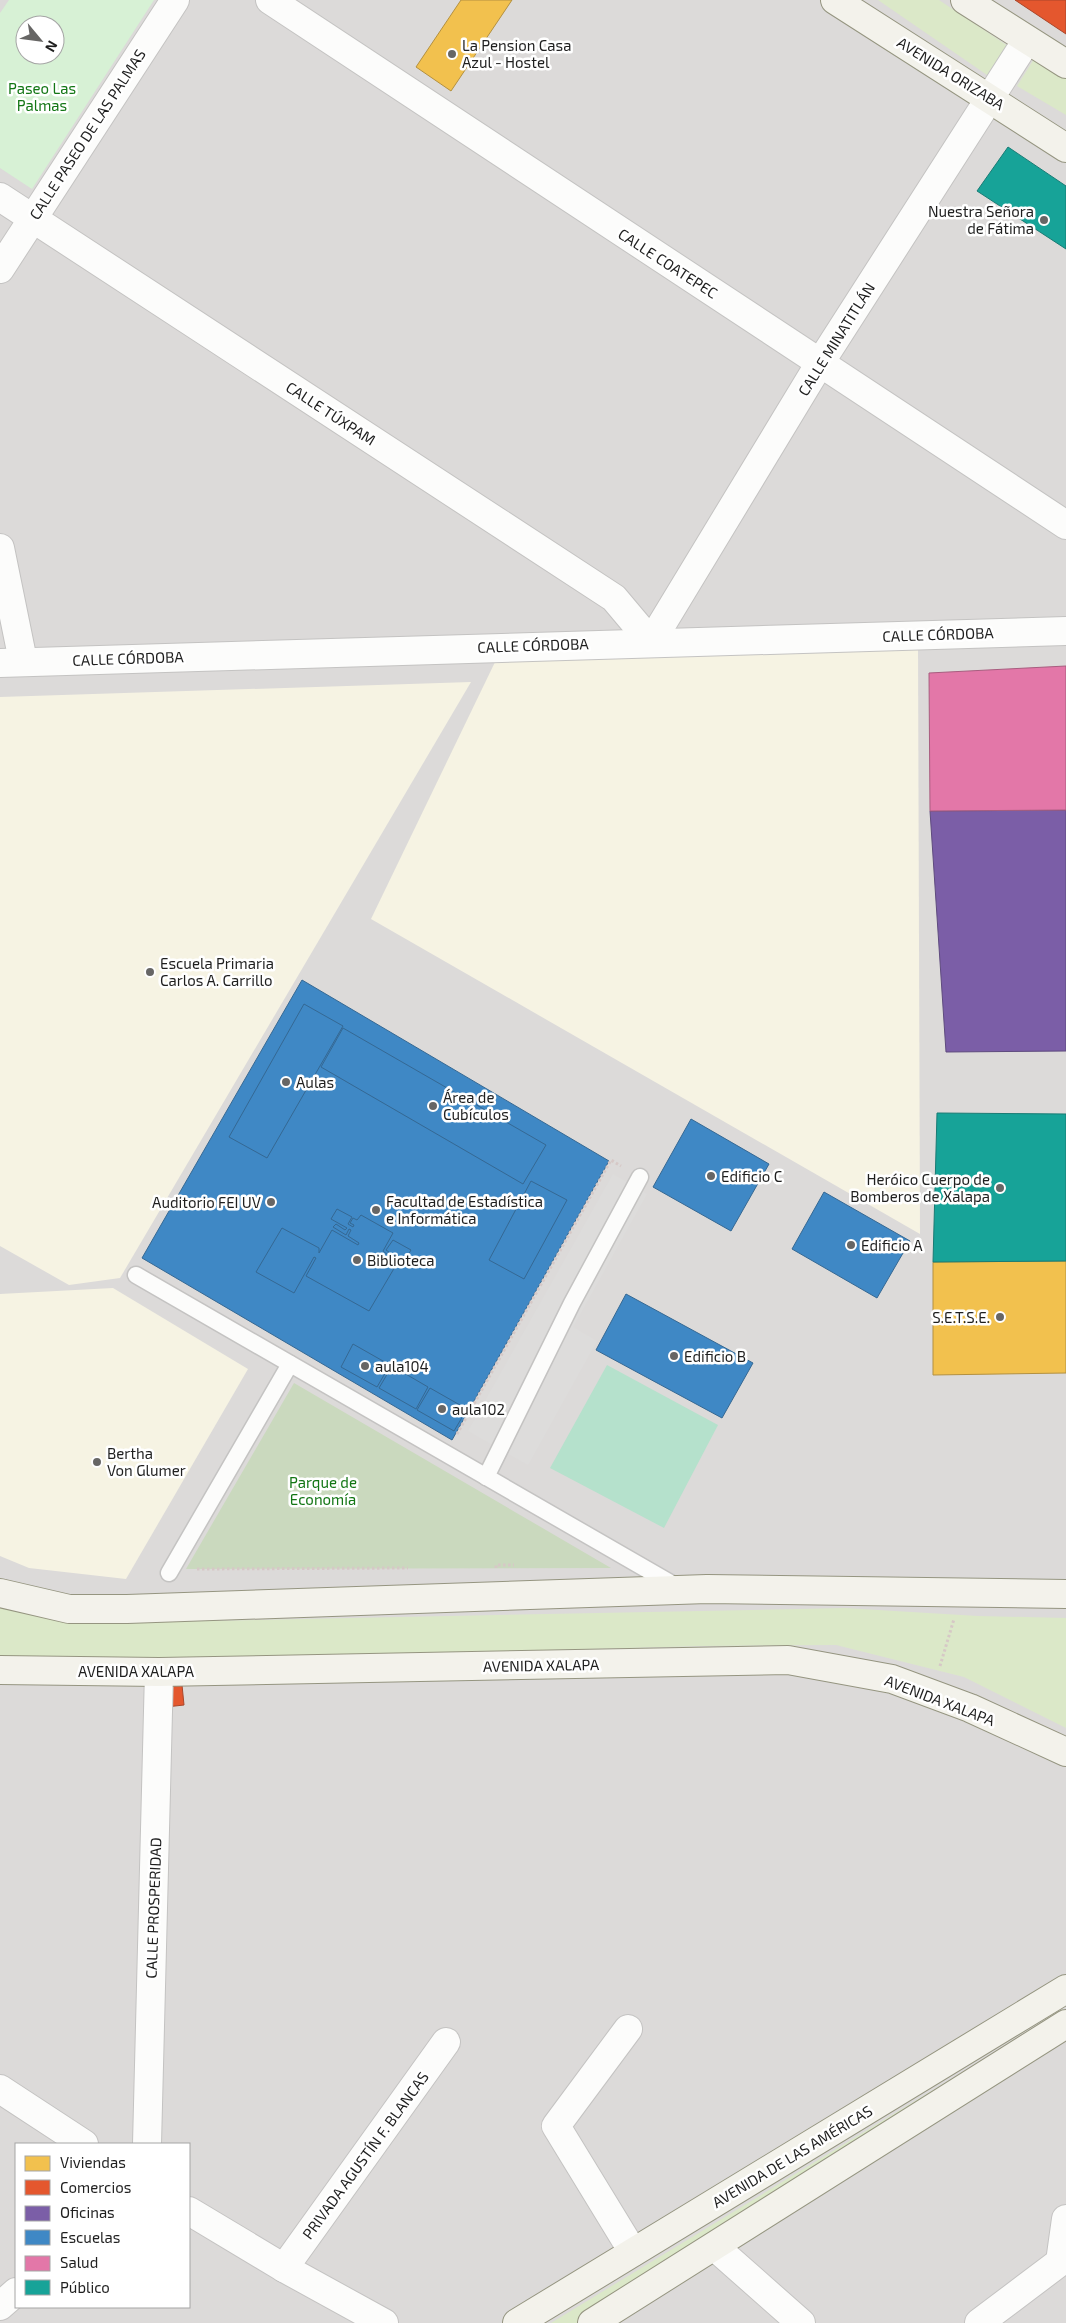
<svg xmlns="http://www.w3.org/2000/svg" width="1066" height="2323" viewBox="0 0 1066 2323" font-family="'Exo 2',sans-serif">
<rect width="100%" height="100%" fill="#edeae7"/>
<path fill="#dcdad9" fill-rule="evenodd" d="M0,0H1066V2323H0ZM25,25H55V55H25ZM16,2144H189V2307H16Z"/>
<g fill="#f6f3e3">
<polygon points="918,649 920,1234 371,919 497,658"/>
<polygon points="471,682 120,1278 69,1285 0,1246 0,697"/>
<polygon points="113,1288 248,1369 126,1579 29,1568 0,1556 0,1294"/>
</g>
<g fill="#dbe8c8">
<polygon points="878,0 939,0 1011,48 990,77"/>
<polygon points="1039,51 1066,69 1066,115 1017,86"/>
<polygon points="0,1600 106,1623 845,1608 978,1616 1066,1618 1066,1728 964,1677 836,1645 704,1646 91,1662 0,1661"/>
<polygon points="1066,2009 1066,2023 580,2323 551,2323"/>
</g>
<polygon fill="#cad9be" points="294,1383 611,1568 186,1569"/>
<path fill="#d7f1d5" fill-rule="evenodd" d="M9,0H154L32,189L0,168V13ZM25,25H55V55H25Z"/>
<polygon fill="#b5e1cc" points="607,1365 718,1425 664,1528 550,1468"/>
<polygon fill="#dddcdb" points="613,1174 647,1194 573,1327 597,1341 528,1465 468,1431"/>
<g fill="#f2c14e" stroke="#b39040">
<polygon points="461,0 512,0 451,91 416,67"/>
<polygon points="1066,1261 1066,1373 933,1375 933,1262"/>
</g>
<g fill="#e4572e" stroke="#a9462a">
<polygon points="1015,0 1066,0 1066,34"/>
<polygon points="182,1685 184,1705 166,1707 164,1687"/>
</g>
<polygon fill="#7b5ea7" stroke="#5f4b7e" points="1066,810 1066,1051 946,1052 930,811"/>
<g fill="#3f88c5" stroke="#356893">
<polygon points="302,980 609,1161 452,1440 142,1258"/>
<polygon points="304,1004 343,1026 267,1158 229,1137"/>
<polygon points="343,1028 546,1145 523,1184 321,1067"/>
<polygon points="691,1119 769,1164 731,1231 653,1187"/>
<polygon points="531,1181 567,1200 524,1279 489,1260"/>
<polygon points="824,1192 910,1241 877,1298 792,1249"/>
<polygon points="337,1209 352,1217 348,1224 353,1227 354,1225 350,1223 353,1218 357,1220 361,1215 393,1233 383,1251 388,1255 389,1252 386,1250 393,1240 411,1250 405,1260 398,1257 399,1260 369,1311 306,1276 316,1258 314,1257 294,1293 256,1272 282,1228 319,1248 319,1253 332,1230 358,1245 359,1243 348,1236 351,1230 349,1229 346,1235 333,1227 336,1224 345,1230 347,1228 331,1219"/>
<polygon points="626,1294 753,1363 722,1418 596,1350"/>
<polygon points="353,1344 390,1365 377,1387 341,1367"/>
<polygon points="392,1366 428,1387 416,1409 379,1388"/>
<polygon points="430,1388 467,1409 454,1431 417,1410"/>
</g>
<polygon fill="#e377a8" stroke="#a85d7f" points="1066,666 1066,810 930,811 929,673"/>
<g fill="#17a398" stroke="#197b74">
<polygon points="1008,147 1066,186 1066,249 977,191"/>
<polygon points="937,1113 1066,1114 1066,1261 933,1262"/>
</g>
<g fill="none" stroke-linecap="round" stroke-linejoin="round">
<defs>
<g id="service">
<polyline points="136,1275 679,1588"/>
<polyline points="486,1477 572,1303 640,1177"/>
<polyline points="169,1573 290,1364"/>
</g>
<g id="minor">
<polyline points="270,0 1066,525"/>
<polyline points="0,197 614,598 651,642 820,363 1027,40"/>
<polyline points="0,269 175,0"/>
<polyline points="0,548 23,661"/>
<polyline points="0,663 1066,631"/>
<polyline points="628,2029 556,2126 633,2252"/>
<polyline points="0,2089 84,2144"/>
<polyline points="147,2144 159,1672"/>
<polyline points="189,2211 284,2268 384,2323"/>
<polyline points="715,2247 801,2323"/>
<polyline points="284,2268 446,2042"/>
<polyline points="0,2306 16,2292"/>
<polyline points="979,2323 1060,2262 1066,2219"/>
</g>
<g id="secondary">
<polyline points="835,0 1066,148"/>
<polyline points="965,0 1066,64"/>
<polyline points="0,1593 69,1609 127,1609 707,1589 1066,1594"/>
<polyline points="0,1670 159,1672 788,1660 892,1679 970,1708 1066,1752"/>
<polyline points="517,2323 1066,1989"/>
<polyline points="592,2323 1066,2024"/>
</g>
</defs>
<use href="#service" stroke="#c4c3c2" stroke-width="19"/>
<use href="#minor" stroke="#c4c3c2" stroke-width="30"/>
<use href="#secondary" stroke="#959580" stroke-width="30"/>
<g stroke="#d6c8c6" stroke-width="3" stroke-dasharray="2.5 2.5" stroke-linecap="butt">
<polyline points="457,1434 611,1160 621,1166"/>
<polyline points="496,1568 496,1565 514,1565"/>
<polyline points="197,1569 408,1568"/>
<polyline points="940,1666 954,1619"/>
</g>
<use href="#service" stroke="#fcfcfb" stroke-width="16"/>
<use href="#minor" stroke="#fcfcfb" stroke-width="28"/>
<use href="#secondary" stroke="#f3f2eb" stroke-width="28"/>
</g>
<g fill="#676665" stroke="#fff" stroke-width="2">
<circle cx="452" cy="54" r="5"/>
<circle cx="1044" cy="220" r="5"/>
<circle cx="150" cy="972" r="5"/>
<circle cx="286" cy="1082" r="5"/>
<circle cx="433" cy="1106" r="5"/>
<circle cx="711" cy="1176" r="5"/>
<circle cx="1000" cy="1188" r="5"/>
<circle cx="271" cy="1202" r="5"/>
<circle cx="376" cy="1210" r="5"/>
<circle cx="851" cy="1245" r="5"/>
<circle cx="357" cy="1260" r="5"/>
<circle cx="1000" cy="1317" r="5"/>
<circle cx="674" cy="1356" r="5"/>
<circle cx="365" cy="1366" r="5"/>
<circle cx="442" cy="1409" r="5"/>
<circle cx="97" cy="1462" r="5"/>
</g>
<g text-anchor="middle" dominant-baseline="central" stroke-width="5" stroke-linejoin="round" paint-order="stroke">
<g font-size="15" fill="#1f1f1f" stroke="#fff" text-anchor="start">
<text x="462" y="45">La Pension Casa<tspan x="462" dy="17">Azul - Hostel</tspan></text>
<text x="1034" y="211" text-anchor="end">Nuestra Señora<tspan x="1034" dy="17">de Fátima</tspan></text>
<text x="160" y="963">Escuela Primaria<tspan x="160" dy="17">Carlos A. Carrillo</tspan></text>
<text x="296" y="1082">Aulas</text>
<text x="443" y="1097">Área de<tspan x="443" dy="17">Cubículos</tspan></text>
<text x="721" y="1176">Edificio C</text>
<text x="990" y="1179" text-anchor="end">Heróico Cuerpo de<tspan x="990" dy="17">Bomberos de Xalapa</tspan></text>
<text x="386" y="1201">Facultad de Estadística<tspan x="386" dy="17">e Informática</tspan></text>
<text x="261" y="1202" text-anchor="end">Auditorio FEI UV</text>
<text x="861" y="1245">Edificio A</text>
<text x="367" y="1260">Biblioteca</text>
<text x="990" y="1317" text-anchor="end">S.E.T.S.E.</text>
<text x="684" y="1356">Edificio B</text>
<text x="375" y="1366">aula104</text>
<text x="452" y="1409">aula102</text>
<text x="107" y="1453">Bertha<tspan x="107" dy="17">Von Glumer</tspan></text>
</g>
<g font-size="15" fill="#1f1f1f" stroke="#fff">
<text transform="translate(951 73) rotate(32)">AVENIDA ORIZABA</text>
<text transform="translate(87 134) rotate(-57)">CALLE PASEO DE LAS PALMAS</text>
<text transform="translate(668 263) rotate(33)">CALLE COATEPEC</text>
<text transform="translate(836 339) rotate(-58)">CALLE MINATITLÁN</text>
<text transform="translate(331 413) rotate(33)">CALLE TÚXPAM</text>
<text transform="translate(938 634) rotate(-2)">CALLE CÓRDOBA</text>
<text transform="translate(533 645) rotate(-2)">CALLE CÓRDOBA</text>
<text transform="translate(128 658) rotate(-2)">CALLE CÓRDOBA</text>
<text transform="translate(541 1665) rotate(-1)">AVENIDA XALAPA</text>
<text x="136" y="1671">AVENIDA XALAPA</text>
<text transform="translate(940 1700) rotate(21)">AVENIDA XALAPA</text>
<text transform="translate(153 1908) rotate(-88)">CALLE PROSPERIDAD</text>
<text transform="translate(365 2155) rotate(-54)">PRIVADA AGUSTÍN F. BLANCAS</text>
<text transform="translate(792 2156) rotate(-31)">AVENIDA DE LAS AMÉRICAS</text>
</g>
<g font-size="15" fill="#137615" stroke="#fff">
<text x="42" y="88">Paseo Las<tspan x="42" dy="17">Palmas</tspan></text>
<text x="323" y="1482">Parque de<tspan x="323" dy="17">Economía</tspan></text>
</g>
</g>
<rect x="15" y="2143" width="175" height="165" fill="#ffffff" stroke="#a5a5a5"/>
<rect x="25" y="2156" width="25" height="15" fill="#f2c14e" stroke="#a5a5a5"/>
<text x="60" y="2168" font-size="15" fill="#1f1f1f">Viviendas</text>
<rect x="25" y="2180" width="25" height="15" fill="#e4572e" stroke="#a5a5a5"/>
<text x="60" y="2193" font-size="15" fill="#1f1f1f">Comercios</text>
<rect x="25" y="2206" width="25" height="15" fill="#7b5ea7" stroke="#a5a5a5"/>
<text x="60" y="2218" font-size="15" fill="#1f1f1f">Oficinas</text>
<rect x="25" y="2230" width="25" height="15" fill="#3f88c5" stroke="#a5a5a5"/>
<text x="60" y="2243" font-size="15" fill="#1f1f1f">Escuelas</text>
<rect x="25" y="2256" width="25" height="15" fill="#e377a8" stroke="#a5a5a5"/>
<text x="60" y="2268" font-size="15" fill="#1f1f1f">Salud</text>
<rect x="25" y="2280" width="25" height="15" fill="#17a398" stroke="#a5a5a5"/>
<text x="60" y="2293" font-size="15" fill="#1f1f1f">Público</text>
<g transform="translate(40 40) rotate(119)"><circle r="24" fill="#ffffff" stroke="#a5a5a5"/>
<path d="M0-4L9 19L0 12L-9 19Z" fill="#676665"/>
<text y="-8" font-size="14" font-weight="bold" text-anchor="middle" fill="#1f1f1f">N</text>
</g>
</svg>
